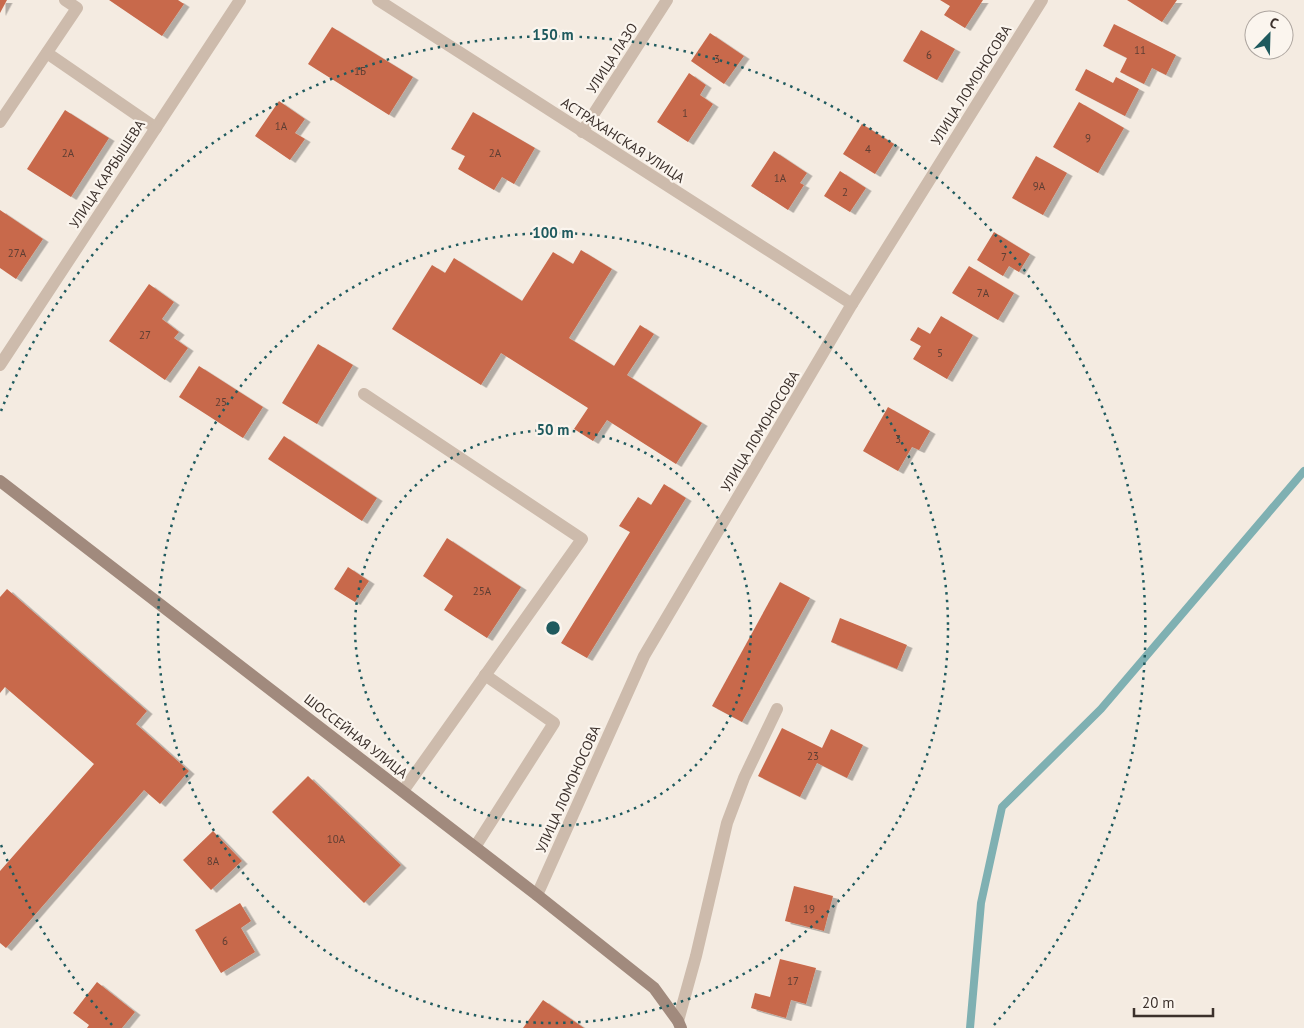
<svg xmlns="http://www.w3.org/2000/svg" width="1304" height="1028" viewBox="0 0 1304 1028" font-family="'PT Sans',sans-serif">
<defs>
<filter id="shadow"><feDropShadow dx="5.5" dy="3" stdDeviation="0" flood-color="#0004"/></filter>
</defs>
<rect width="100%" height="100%" fill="#f4ebe1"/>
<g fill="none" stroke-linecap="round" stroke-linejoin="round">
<polyline stroke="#7fb0b2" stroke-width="8" points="970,1028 981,903 1002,807 1101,709 1304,471"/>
</g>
<g fill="#c8694b" filter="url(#shadow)">
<polygon points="0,0 7,0 0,13"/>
<polygon points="109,0 178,0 184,4 162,36"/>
<polygon points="940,0 983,0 965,28 944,15 950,6"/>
<polygon points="1127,0 1177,0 1162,22"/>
<polygon points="1114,24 1176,55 1166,75 1152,68 1144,84 1120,72 1127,58 1103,46"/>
<polygon points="332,27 413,77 389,115 308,64"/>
<polygon points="921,30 955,49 937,80 903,61"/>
<polygon points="710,33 744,56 724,84 691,61"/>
<polygon points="1086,69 1113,83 1116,77 1139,89 1125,116 1075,90"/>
<polygon points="689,73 706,85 700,95 713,104 688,142 657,122"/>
<polygon points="279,101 305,119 295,133 305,139 290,160 255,136"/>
<polygon points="1079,102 1124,128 1098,173 1053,147"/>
<polygon points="65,110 109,138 71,197 27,169"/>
<polygon points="473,112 535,148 514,184 502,177 494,190 458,169 465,156 451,149"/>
<polygon points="862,124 894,144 875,174 843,154"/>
<polygon points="774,151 807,173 800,183 804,185 788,210 751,186"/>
<polygon points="1036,156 1067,173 1043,215 1012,198"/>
<polygon points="840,171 866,188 850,212 824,196"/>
<polygon points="0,210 43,239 16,279 0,268"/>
<polygon points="994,232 1030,254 1019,272 1009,266 1003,276 977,260"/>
<polygon points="581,250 612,269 569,338 614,366 640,325 654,334 627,375 702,423 676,464 607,420 593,441 574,429 588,408 501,353 481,385 392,329 432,265 445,273 454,258 522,301 553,252 573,264"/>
<polygon points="969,266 1014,293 998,320 952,293"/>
<polygon points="149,284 174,302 162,319 179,332 174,338 188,348 165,380 109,341"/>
<polygon points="941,316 973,335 947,379 913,359 921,346 910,340 918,327 930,334"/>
<polygon points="318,344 353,365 317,424 282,403"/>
<polygon points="199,366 263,407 243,438 179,397"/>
<polygon points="888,407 930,431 919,450 912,447 898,471 863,451"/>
<polygon points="284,436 377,498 362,521 268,459"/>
<polygon points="664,484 686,498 587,658 561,643 630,532 619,526 638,497 651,505"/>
<polygon points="447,538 521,587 487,638 444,610 453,596 423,576"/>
<polygon points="348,567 369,581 355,602 334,589"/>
<polygon points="780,582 810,598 742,722 712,706"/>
<polygon points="7,589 147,711 136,724 189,771 160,804 144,790 6,948 0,943 0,871 94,764 5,687 0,693 0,597"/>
<polygon points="840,618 907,645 897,669 831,642"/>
<polygon points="782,728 822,748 831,729 863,745 847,778 817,763 800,797 758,776"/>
<polygon points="308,776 401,865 364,903 272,812"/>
<polygon points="213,831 242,861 211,890 183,860"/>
<polygon points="794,886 833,896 824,931 785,921"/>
<polygon points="240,903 251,921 241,928 255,952 221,973 195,930"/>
<polygon points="780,959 816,968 806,1004 791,1000 786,1018 751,1008 755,993 770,997"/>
<polygon points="97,982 135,1012 122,1028 87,1028 89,1025 73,1013"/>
<polygon points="543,1000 584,1028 523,1028"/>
</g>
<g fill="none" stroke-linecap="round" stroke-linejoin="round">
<g stroke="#cdbbac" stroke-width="12">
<polyline points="47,53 156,128"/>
<polyline points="0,122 77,8 65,0"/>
<polyline points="364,394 582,539 403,791"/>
<polyline points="475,847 554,723 485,675"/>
<polyline points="678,1021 696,956 727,823 744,778 777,709"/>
</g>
<g stroke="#cdbbac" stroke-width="12">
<polyline points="378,0 852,304"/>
<polyline points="582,132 667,0"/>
<polyline points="0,365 240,0"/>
<polyline points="537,895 644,656 852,304 1042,0"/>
</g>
<polyline stroke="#a18a7d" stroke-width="12" points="0,481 537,895 654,988 678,1021 681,1028"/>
</g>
<g fill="none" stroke="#1f5a5e" stroke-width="2.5" stroke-dasharray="2.5 5">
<circle cx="553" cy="628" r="198"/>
<circle cx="553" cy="628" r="395"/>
<path d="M112 1025A593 593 0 0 1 1 845M1 411A593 593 0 1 1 994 1025"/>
</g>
<g text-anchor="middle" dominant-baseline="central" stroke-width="4.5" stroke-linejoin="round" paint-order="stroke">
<g font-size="11" fill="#5e3e33">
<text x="1140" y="50">11</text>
<text x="929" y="55">6</text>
<text x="717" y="59">3</text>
<text x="360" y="71">1Б</text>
<text x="685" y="113">1</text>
<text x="281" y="126">1А</text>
<text x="1088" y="138">9</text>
<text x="868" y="149">4</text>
<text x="68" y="153">2А</text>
<text x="495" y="153">2А</text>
<text x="780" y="178">1А</text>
<text x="1039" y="186">9А</text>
<text x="845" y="192">2</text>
<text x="17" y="253">27А</text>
<text x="1004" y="257">7</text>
<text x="983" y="293">7А</text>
<text x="145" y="335">27</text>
<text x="940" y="353">5</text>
<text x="221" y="402">25</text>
<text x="898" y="439">3</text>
<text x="482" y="591">25А</text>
<text x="813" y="756">23</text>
<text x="336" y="839">10А</text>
<text x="213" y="861">8А</text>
<text x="809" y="909">19</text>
<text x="225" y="941">6</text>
<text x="793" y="981">17</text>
</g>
<g font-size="14" fill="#3b302b" stroke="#fbf5ee">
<text transform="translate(612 58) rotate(-57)">УЛИЦА ЛАЗО</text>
<text transform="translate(971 85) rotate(-58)">УЛИЦА ЛОМОНОСОВА</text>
<text transform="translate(623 140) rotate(33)">АСТРАХАНСКАЯ УЛИЦА</text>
<text transform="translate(107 174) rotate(-57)">УЛИЦА КАРБЫШЕВА</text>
<text transform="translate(760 431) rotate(-59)">УЛИЦА ЛОМОНОСОВА</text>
<text transform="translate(356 736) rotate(38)">ШОССЕЙНАЯ УЛИЦА</text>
<text transform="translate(568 789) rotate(-66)">УЛИЦА ЛОМОНОСОВА</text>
</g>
</g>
<circle cx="553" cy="628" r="8" fill="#1f5a5e" stroke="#fbf5ee" stroke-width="2.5"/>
<g font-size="15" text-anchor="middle" font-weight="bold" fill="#1f5a5e" stroke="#fbf5ee" stroke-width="4.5" stroke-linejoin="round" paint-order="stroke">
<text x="553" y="40">150 m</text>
<text x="553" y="238">100 m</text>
<text x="553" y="435">50 m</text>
</g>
<g transform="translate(1269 35) rotate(23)"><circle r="24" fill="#fbf5ee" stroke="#aea6a0"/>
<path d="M0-4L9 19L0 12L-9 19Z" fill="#1f5a5e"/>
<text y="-8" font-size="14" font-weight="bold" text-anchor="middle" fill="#3b302b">С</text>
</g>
<path d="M1134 1008v8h79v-8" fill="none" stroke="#3b302b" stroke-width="2.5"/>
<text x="1142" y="1008" font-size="15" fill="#3b302b" stroke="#fbf5ee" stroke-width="4" paint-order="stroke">20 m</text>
</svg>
